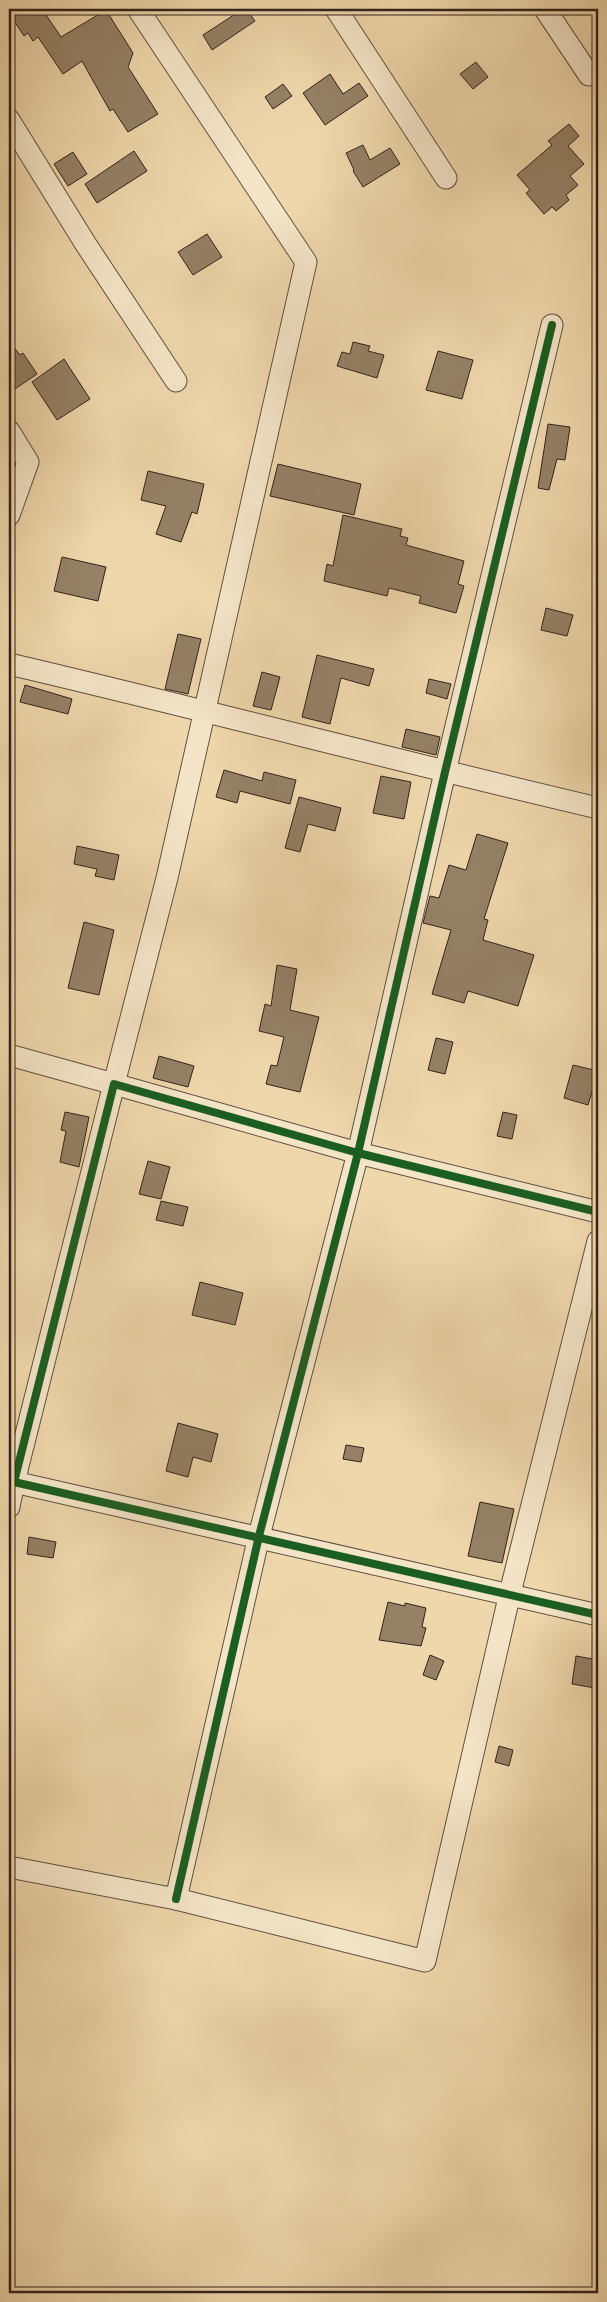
<svg xmlns="http://www.w3.org/2000/svg" width="607" height="2302" viewBox="0 0 607 2302" font-family="'Sorts Mill Goudy',serif">
<rect width="100%" height="100%" fill="#eed7ab"/>
<filter id="stains"><feTurbulence type="fractalNoise" baseFrequency=".004" numOctaves="4"/><feColorMatrix values="0 0 0 0 .2 0 0 0 0 .09 0 0 0 0 .02 0 0 0 .5 -.17"/></filter>
<radialGradient id="worn" r=".72"><stop offset=".6" stop-color="#630" stop-opacity="0"/><stop offset="1" stop-color="#630" stop-opacity=".3"/></radialGradient>
<g fill="#948166" stroke="#32231c">
<polygon points="9,9 42,9 61,37 106,10 133,53 128,67 158,114 128,132 113,109 110,111 82,61 63,74 38,37 33,41 28,33 24,36 9,13"/>
<polygon points="243,9 246,9 255,21 212,50 203,35"/>
<polygon points="476,62 488,77 473,89 460,74"/>
<polygon points="330,74 343,94 359,83 368,96 325,125 303,93"/>
<polygon points="283,84 292,96 273,109 265,97"/>
<polygon points="569,124 579,136 568,146 584,164 570,176 578,185 566,195 569,200 556,211 552,207 544,214 526,193 530,190 517,175 552,145 548,141"/>
<polygon points="363,145 370,160 390,148 400,164 363,187 353,171 354,170 346,153"/>
<polygon points="134,151 147,171 97,203 85,184"/>
<polygon points="73,152 87,174 68,186 54,164"/>
<polygon points="207,234 222,257 193,275 178,252"/>
<polygon points="9,341 20,355 23,353 37,374 9,393"/>
<polygon points="353,342 370,346 368,351 384,355 377,378 337,366 342,352 350,354"/>
<polygon points="438,351 473,360 462,399 426,390"/>
<polygon points="64,359 90,399 57,420 32,382"/>
<polygon points="548,424 570,427 565,460 557,459 549,490 538,488"/>
<polygon points="278,464 361,484 354,515 270,496"/>
<polygon points="148,471 204,484 197,514 192,512 181,542 156,534 166,506 141,500"/>
<polygon points="343,515 402,529 400,536 408,538 406,545 464,561 458,584 464,586 456,613 419,603 421,596 389,588 387,596 324,581 327,564 333,566"/>
<polygon points="62,557 106,567 98,601 54,591"/>
<polygon points="546,608 573,615 567,636 541,630"/>
<polygon points="178,634 201,639 188,694 165,689"/>
<polygon points="317,655 374,669 369,686 341,678 330,724 302,717"/>
<polygon points="262,672 280,677 271,710 253,706"/>
<polygon points="429,679 451,684 447,699 426,693"/>
<polygon points="25,685 72,699 68,714 20,702"/>
<polygon points="406,729 440,737 436,755 402,747"/>
<polygon points="224,770 262,781 264,772 296,780 290,804 240,791 237,803 216,797"/>
<polygon points="381,776 411,782 404,819 373,813"/>
<polygon points="299,797 341,808 335,831 308,824 300,852 285,848"/>
<polygon points="477,834 508,843 484,919 488,920 483,940 534,955 518,1006 468,991 464,1003 432,994 451,930 423,923 430,896 439,898 449,865 466,870"/>
<polygon points="77,846 119,855 114,880 95,876 97,869 74,864"/>
<polygon points="84,922 114,930 99,995 68,988"/>
<polygon points="277,965 297,969 290,1010 319,1017 300,1092 266,1084 271,1065 277,1066 284,1037 259,1031 265,1004 271,1006"/>
<polygon points="436,1038 453,1042 445,1074 428,1070"/>
<polygon points="159,1056 194,1066 188,1087 153,1078"/>
<polygon points="573,1065 598,1071 588,1105 564,1098"/>
<polygon points="65,1112 89,1117 79,1167 60,1162 66,1131 61,1130"/>
<polygon points="503,1112 517,1115 512,1139 497,1136"/>
<polygon points="148,1161 170,1167 161,1199 139,1194"/>
<polygon points="161,1201 188,1207 183,1226 156,1220"/>
<polygon points="200,1282 243,1293 235,1325 192,1315"/>
<polygon points="178,1423 218,1434 211,1462 193,1457 188,1477 166,1471"/>
<polygon points="346,1445 364,1448 361,1462 343,1459"/>
<polygon points="480,1502 514,1509 502,1563 468,1556"/>
<polygon points="29,1537 56,1542 53,1558 27,1554"/>
<polygon points="388,1602 405,1606 405,1603 426,1608 422,1627 426,1628 421,1646 379,1640"/>
<polygon points="430,1655 444,1661 436,1680 423,1675"/>
<polygon points="576,1656 598,1660 595,1688 572,1684"/>
<polygon points="499,1746 513,1750 509,1766 495,1762"/>
</g>
<g fill="none" stroke-linecap="round" stroke-linejoin="round">
<defs>
<g id="minor">
<polyline points="336,9 446,178"/>
<polyline points="545,9 589,75"/>
<polyline points="9,120 85,243 176,381"/>
<polyline points="9,431 28,462 9,515"/>
<path d="M9,664C206,710 401,762 598,808"/>
<polyline points="9,1055 114,1084 167,878 306,262 138,9"/>
<polyline points="598,1212 358,1153 114,1084 14,1482 598,1615"/>
<polyline points="9,1507 14,1482"/>
<polyline points="9,1867 176,1899 425,1961 510,1593 598,1241"/>
<polyline points="176,1899 259,1536 358,1153 445,772 552,325"/>
</g>
</defs>
<use href="#minor" stroke="#615040" stroke-width="23"/>
<use href="#minor" stroke="#f4e5c8" stroke-width="21"/>
<defs>
<g id="cycleway">
<polyline points="598,1212 358,1153 114,1084 14,1482 598,1615"/>
<polyline points="176,1899 259,1536 358,1153 445,772 552,325"/>
</g>
</defs>
<use href="#cycleway" stroke="#f4e5c8" stroke-width="11"/>
<use href="#cycleway" stroke="#1b5e20" stroke-width="8"/>
</g>
<rect width="607" height="2302" fill="none" stroke="#eed7ab" stroke-width="30"/>
<rect x="10" y="10" width="587" height="2282" fill="none" stroke="#32231c" stroke-width="2.5"/>
<rect x="15" y="15" width="577" height="2272" fill="none" stroke="#32231c"/>
<rect width="100%" height="100%" filter="url(#stains)"/>
<rect width="100%" height="100%" fill="url(#worn)"/>
</svg>
